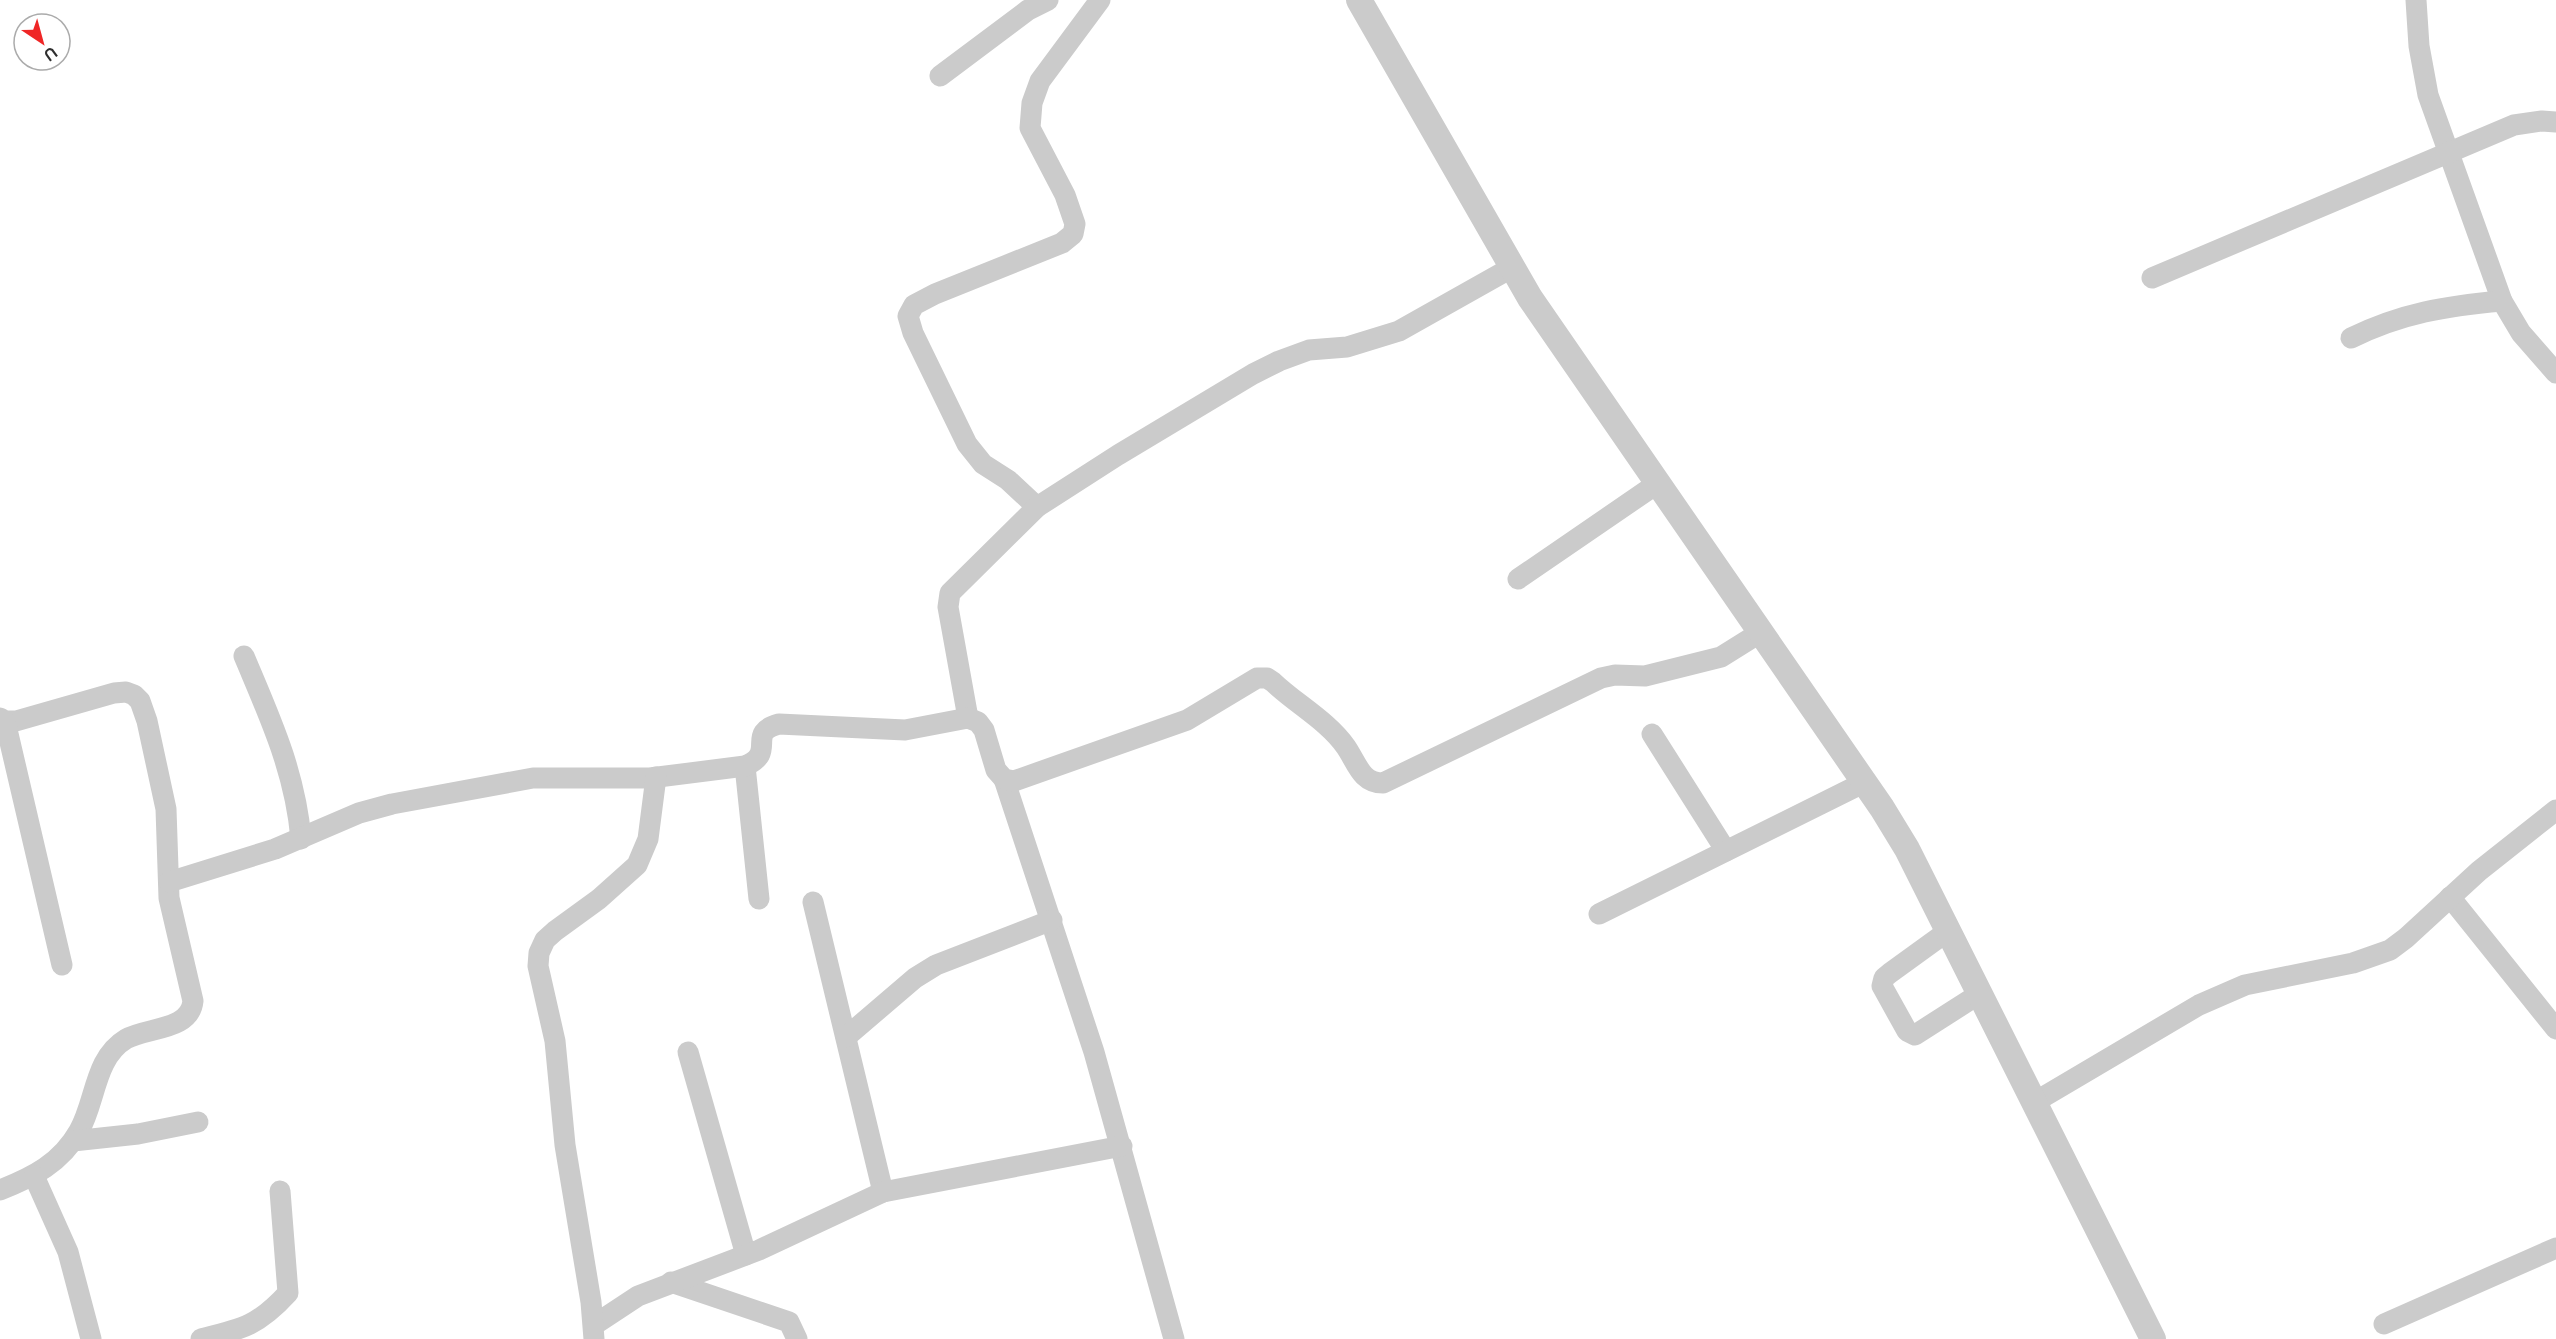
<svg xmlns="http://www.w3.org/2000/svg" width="2556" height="1339" viewBox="0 0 2556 1339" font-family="Lato,sans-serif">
<rect width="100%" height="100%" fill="#fff"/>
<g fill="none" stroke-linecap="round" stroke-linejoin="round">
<g stroke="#cbcbcb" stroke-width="21">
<polyline points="2416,0 2419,46 2428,95 2502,301 2521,333 2556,373"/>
<polyline points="940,76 1028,10 1048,0"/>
<polyline points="2152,278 2514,125 2542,121 2556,122"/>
<path d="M2351,338C2402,313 2446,306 2502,301"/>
<polyline points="1037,507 1008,480 983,464 967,444 913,333 908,316 914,305 935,294 1062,243 1073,234 1075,224 1065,195 1030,128 1032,103 1040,81 1100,0"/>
<polyline points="1518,579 1658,483"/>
<path d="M244,656C270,718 295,771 301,839"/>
<path d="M0,718L5,721H16L114,693L126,692L134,695L140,701L147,721L166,809L169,898L193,1001C190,1031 147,1027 126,1039C94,1058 96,1102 79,1131C61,1163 33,1177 0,1190"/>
<polyline points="968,718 948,607 950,593 1037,507 1118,455 1253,374 1279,361 1309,350 1347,347 1399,331 1511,268"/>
<polyline points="5,721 62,965"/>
<polyline points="1652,734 1726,851"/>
<polyline points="745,766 759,899"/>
<polyline points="1004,779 1094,1052 1174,1339"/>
<path d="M169,882L275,849L359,813L392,804L533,778H650L745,766C778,752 745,733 779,724L905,730L968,718L978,722L984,730L996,770L1004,779L1014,781L1187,720L1257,678H1267L1273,682C1296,704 1328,721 1346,747C1357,763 1361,783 1383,783L1601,678L1615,675L1645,676L1721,657L1761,632"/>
<polyline points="2450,897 2556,1029"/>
<polyline points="813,902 883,1192"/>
<polyline points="1599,914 1865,782"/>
<polyline points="1948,931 1890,973 1884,978 1882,986 1907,1031 1915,1035 1979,994"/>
<polyline points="846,1037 915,978 936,965 1052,920"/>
<polyline points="688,1052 746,1255"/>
<polyline points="2033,1103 2199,1005 2245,985 2353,963 2390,950 2406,938 2479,871 2556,810"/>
<polyline points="73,1141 138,1134 198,1122"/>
<polyline points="34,1176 68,1252 91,1339"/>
<polyline points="671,1282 789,1322 797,1339"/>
<polyline points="2384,1324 2556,1248"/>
<polyline points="594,1325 638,1296 759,1250 883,1192 1122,1146"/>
<path d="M201,1339C242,1329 258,1326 288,1293L280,1191"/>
<polyline points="594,1339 591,1302 565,1145 555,1041 538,966 539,953 545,940 555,931 599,899 637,865 648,839 656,777"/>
</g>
<polyline stroke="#cbcbcb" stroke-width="26" points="1359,0 1530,298 1882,808 1907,849 2153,1339"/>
</g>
<g transform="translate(42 42) rotate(144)"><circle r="28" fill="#ffffff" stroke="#ababab" stroke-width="1.5"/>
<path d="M0-4.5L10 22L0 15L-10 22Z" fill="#ef2626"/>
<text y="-9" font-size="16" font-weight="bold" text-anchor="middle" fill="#2e2e2e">U</text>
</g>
</svg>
